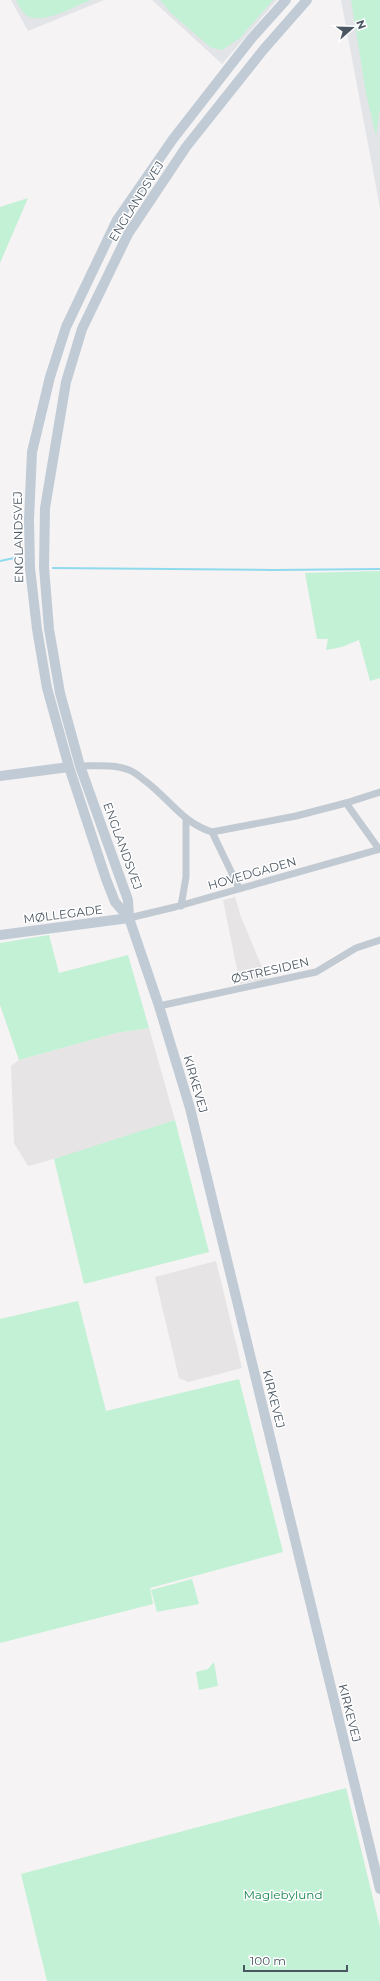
<svg xmlns="http://www.w3.org/2000/svg" width="380" height="1981" viewBox="0 0 380 1981" font-family="Montserrat,sans-serif">
<rect width="100%" height="100%" fill="#f5f3f3"/>
<g fill="#e6e4e5">
<polygon points="235,897 241,917 267,979 240,984 223,900"/>
<polygon points="149,1028 175,1120 76,1153 28,1166 14,1143 11,1066 19,1060 116,1033"/>
<polygon points="216,1261 242,1368 188,1382 179,1378 155,1277"/>
</g>
<g fill="#e2e4e7">
<polygon points="11,0 104,0 28,31"/>
<polygon points="152,0 277,0 222,64"/>
<polygon points="341,0 380,0 380,208"/>
</g>
<g fill="#c3f1d5">
<path d="M16,0H91C75,6 41,26 26,15C21,11 19,5 16,0Z"/>
<polygon points="160,0 273,0 240,38 222,50 210,47 171,13"/>
<polygon points="351,0 380,0 380,108 376,136 366,93"/>
<polygon points="28,198 0,263 0,207"/>
<polygon points="380,571 380,678 370,681 359,640 342,647 326,650 328,639 317,639 305,573"/>
<polygon points="49,935 59,973 128,955 149,1028 116,1033 19,1060 0,1005 0,943"/>
<polygon points="175,1120 209,1252 84,1284 54,1159"/>
<polygon points="78,1301 106,1411 239,1379 283,1552 150,1588 153,1604 0,1643 0,1319"/>
<polygon points="192,1579 199,1604 157,1612 151,1590"/>
<polygon points="214,1662 218,1686 199,1690 196,1672 208,1669"/>
<polygon points="346,1788 380,1927 380,1981 47,1981 21,1874"/>
</g>
<g fill="none" stroke-linecap="round" stroke-linejoin="round">
<g stroke="#90daee" stroke-width="2">
<polyline points="0,561 19,557"/>
<polyline points="53,568 273,570 380,569"/>
</g>
<g stroke="#c1cad2" stroke-width="7">
<path d="M80,766C96,766 114,764 129,770C135,772 140,777 144,780C170,799 181,822 212,832L296,816L346,803L380,792"/>
<polyline points="346,803 379,849"/>
<polyline points="212,832 239,888"/>
<polyline points="181,906 186,877 186,820"/>
<polyline points="129,918 175,907 380,849"/>
<polyline points="159,1006 316,972 356,948 380,940"/>
</g>
<g stroke="#c1cbd6" stroke-width="10">
<polyline points="307,0 264,49 186,147 128,234 82,329 66,382 45,508 44,567 49,629 60,693 80,766 128,900 129,918 159,1006 190,1108 380,1889"/>
<polyline points="0,776 69,767"/>
<polyline points="129,918 115,902 106,879 69,767 47,688 37,629 30,568 29,520 32,452 50,377 66,327 117,220 173,139 251,39 286,0"/>
<polyline points="0,935 129,918"/>
</g>
</g>
<g text-anchor="middle" dominant-baseline="central" stroke-width="3" stroke-linejoin="round" paint-order="stroke">
<g font-size="12" fill="#4a5661" stroke="#fff">
<text transform="translate(136 201) rotate(-58)">ENGLANDSVEJ</text>
<text transform="translate(18 537) rotate(-91)">ENGLANDSVEJ</text>
<text transform="translate(123 846) rotate(70)">ENGLANDSVEJ</text>
<text transform="translate(252 873) rotate(-16)">HOVEDGADEN</text>
<text transform="translate(63 914) rotate(-7)">MØLLEGADE</text>
<text transform="translate(270 970) rotate(-13)">ØSTRESIDEN</text>
<text transform="translate(196 1084) rotate(74)">KIRKEVEJ</text>
<text transform="translate(274 1399) rotate(76)">KIRKEVEJ</text>
<text transform="translate(350 1713) rotate(76)">KIRKEVEJ</text>
</g>
<g font-size="12" fill="#17864f" stroke="#fff">
<text x="283" y="1894">Maglebylund</text>
</g>
</g>
<g transform="translate(352 28) rotate(70)" stroke="#ffffff" stroke-width="3" paint-order="stroke">
<path d="M0-3L7 15L0 10L-7 15Z" fill="#4a5661"/>
<text y="-6" font-size="11" font-weight="bold" text-anchor="middle" fill="#4a5661">N</text>
</g>
<path d="M244 1965v6h103v-6" fill="none" stroke="#4a5661" stroke-width="2"/>
<text x="250" y="1965" font-size="12" fill="#4a5661" stroke="#ffffff" stroke-width="3" paint-order="stroke">100 m</text>
</svg>
